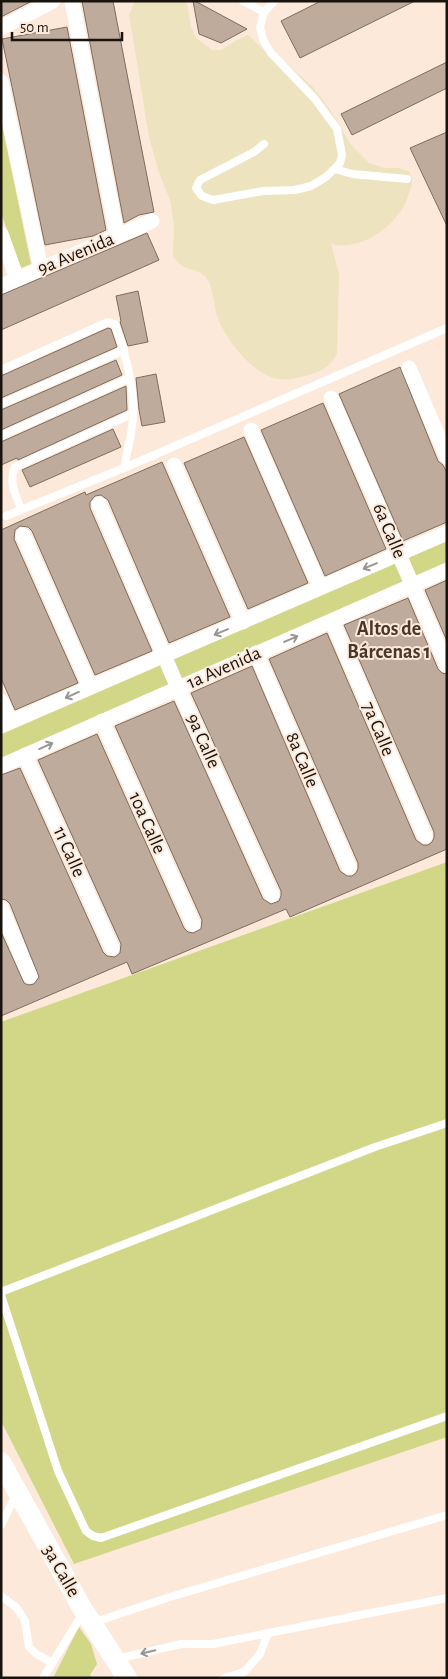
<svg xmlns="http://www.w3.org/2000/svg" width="448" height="1679" viewBox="0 0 448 1679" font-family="'Alegreya Sans',sans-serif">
<rect width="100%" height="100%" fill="#fce9d9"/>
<g fill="#d1d786">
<polygon points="1,120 31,264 21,268 1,213"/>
<polygon points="447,533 447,570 1,766 1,726"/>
<polygon points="447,862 447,1437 74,1564 1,1421 1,1022"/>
<polygon points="79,1627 91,1644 97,1664 90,1675 93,1678 53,1678"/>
</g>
<path fill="#ede3be" d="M135,1H185L187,4L191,27L197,39L212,50H221L237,40L248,35L265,51L287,64L312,86L329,108L351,145L369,163L385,168H398L409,171C410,174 412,179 412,182C412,185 410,190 409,193C401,224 362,252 331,244L339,274L337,353C331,368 317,373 301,377C294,379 286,380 279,379C254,376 227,341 218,319C214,308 214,294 209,282C202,268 191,272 181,265C178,263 175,259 173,256L174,225L170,200L159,173L149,137L135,51L129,15Z"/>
<g fill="#beab9c" stroke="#7d6d5e">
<polygon points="1,1 32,1 1,17"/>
<polygon points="82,1 113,1 128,79 154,212 139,215 124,223"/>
<polygon points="193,1 195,1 247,29 221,43 199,34"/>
<polygon points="321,1 415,1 300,58 281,21"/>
<polygon points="67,27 106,230 93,236 45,245 2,39"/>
<polygon points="447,62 447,88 352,135 341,114"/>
<polygon points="447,132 447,226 410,148"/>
<polygon points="147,233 159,260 1,330 1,295"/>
<polygon points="138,291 148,342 128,346 120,322 121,321 116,296"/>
<polygon points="108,328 111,329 117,347 1,398 1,376"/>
<polygon points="116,360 122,375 1,430 1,410"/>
<polygon points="400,367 438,461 443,465 447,473 447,522 403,541 339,394"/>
<polygon points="156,374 165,422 142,426 139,410 136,378"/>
<polygon points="126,386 127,410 18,460 17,458 1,465 1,442"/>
<polygon points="323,403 386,549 325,576 261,430"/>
<polygon points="113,429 121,447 30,487 22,470"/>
<polygon points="244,437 308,583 248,609 184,463"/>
<polygon points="162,462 230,617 169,643 108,500 101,495 95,496 90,502 90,508 152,651 95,675 32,531 28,527 20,526 15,530 14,539 78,683 15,710 1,678 1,530 85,492 86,495"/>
<polygon points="447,580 447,641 425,590"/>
<polygon points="408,598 438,669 442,673 447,674 447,849 290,917 286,909 132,974 127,962 1,1016 1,932 24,983 28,985 34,984 39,977 10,904 6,900 1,899 1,775 20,768 103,952 107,956 115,957 120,953 121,944 38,760 97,734 184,928 188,932 193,933 201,929 202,920 115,726 174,701 263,899 271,904 279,901 281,896 281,891 191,693 252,666 340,871 347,876 352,876 356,873 358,869 358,863 269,659 327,633 416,840 423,845 428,845 432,842 434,838 434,832 344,625"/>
</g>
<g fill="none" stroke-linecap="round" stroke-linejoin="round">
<g stroke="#fff" stroke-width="8">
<polyline points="243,1 264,12"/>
<polyline points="264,144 254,152 200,180 196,188 202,196 213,200 263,191 295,190 311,186 326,177 340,163 342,155 337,129 315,99 271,53 263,40 260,27 264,12 274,1"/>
<polyline points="335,169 352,174 407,179"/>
<path d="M1,370L108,322L115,324C127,359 138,396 131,434C129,445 126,457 124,468"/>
<polyline points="1,404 124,350"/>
<polyline points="1,436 130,378"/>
<path d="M21,509C16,495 8,482 15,467L132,414"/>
<polyline points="6,516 124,468 447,328"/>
<polyline points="1,1292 375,1147 447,1123"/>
<polyline points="1,1295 58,1471 86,1531 93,1536 101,1538 447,1416"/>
<polyline points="1,1525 16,1495"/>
<polyline points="1,1596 17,1608 25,1621 29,1647 35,1653 52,1663"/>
<polyline points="92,1623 170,1597 447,1515"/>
<polyline points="117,1659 181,1644 213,1644 447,1598"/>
<polyline points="43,1678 83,1613"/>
<polyline points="224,1678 244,1672 260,1654 268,1633"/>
</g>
<g stroke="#fff" stroke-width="15">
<polyline points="72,1 117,236"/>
<polyline points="1,28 53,1"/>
<polyline points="1,82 41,269"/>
<polyline points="1,234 17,279"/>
<polyline points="1,286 152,221"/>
<polyline points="409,368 447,457"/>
<polyline points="331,398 447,665"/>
<polyline points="251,430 320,587"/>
<polyline points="174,465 243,622"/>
<polyline points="99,504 178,688 272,895"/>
<polyline points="23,535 90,687"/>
<polyline points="332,621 425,836"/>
<polyline points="256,653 349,867"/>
<polyline points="1,701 10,722"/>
<polyline points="102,721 193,924"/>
<polyline points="1,726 447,533"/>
<polyline points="25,755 112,948"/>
<polyline points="1,766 447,570"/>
<polyline points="1,908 30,976"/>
</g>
<polyline stroke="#fff" stroke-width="20" points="1,1462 82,1608 127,1678"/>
</g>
<defs><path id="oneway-shaft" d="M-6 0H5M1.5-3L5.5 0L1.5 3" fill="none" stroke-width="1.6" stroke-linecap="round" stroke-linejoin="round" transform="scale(1.25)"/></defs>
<g stroke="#989592">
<use href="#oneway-shaft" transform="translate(370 566) rotate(157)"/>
<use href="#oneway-shaft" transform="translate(221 632) rotate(157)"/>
<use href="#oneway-shaft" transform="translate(291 639) rotate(-23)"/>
<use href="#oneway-shaft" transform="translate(72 695) rotate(156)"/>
<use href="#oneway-shaft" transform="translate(46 746) rotate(-24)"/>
<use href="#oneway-shaft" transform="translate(148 1652) rotate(167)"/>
</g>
<g text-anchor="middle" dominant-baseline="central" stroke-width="4" stroke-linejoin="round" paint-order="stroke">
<g font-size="19" fill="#19130d" stroke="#fce9d9">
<text transform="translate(76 254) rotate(-23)">9a Avenida</text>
<text transform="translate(389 531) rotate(67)">6a Calle</text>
<text transform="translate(224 668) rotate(-24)">1a Avenida</text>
<text transform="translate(378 729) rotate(67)">7a Calle</text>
<text transform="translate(203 741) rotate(66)">9a Calle</text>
<text transform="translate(302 760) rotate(67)">8a Calle</text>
<text transform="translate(147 823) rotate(66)">10a Calle</text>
<text transform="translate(69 852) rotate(66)">11 Calle</text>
<text transform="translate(61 1571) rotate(60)">3a Calle</text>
</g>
<g font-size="20" font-weight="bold" fill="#47382b" stroke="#fce9d9">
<text x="389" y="629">Altos de<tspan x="389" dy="23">Bárcenas 1</tspan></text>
</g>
</g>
<rect width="448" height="1679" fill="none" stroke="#19130d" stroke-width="5"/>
<path d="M12 32v8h110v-8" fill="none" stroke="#19130d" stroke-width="2.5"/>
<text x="20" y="32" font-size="15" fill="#19130d" stroke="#fce9d9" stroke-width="4" paint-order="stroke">50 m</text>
</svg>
